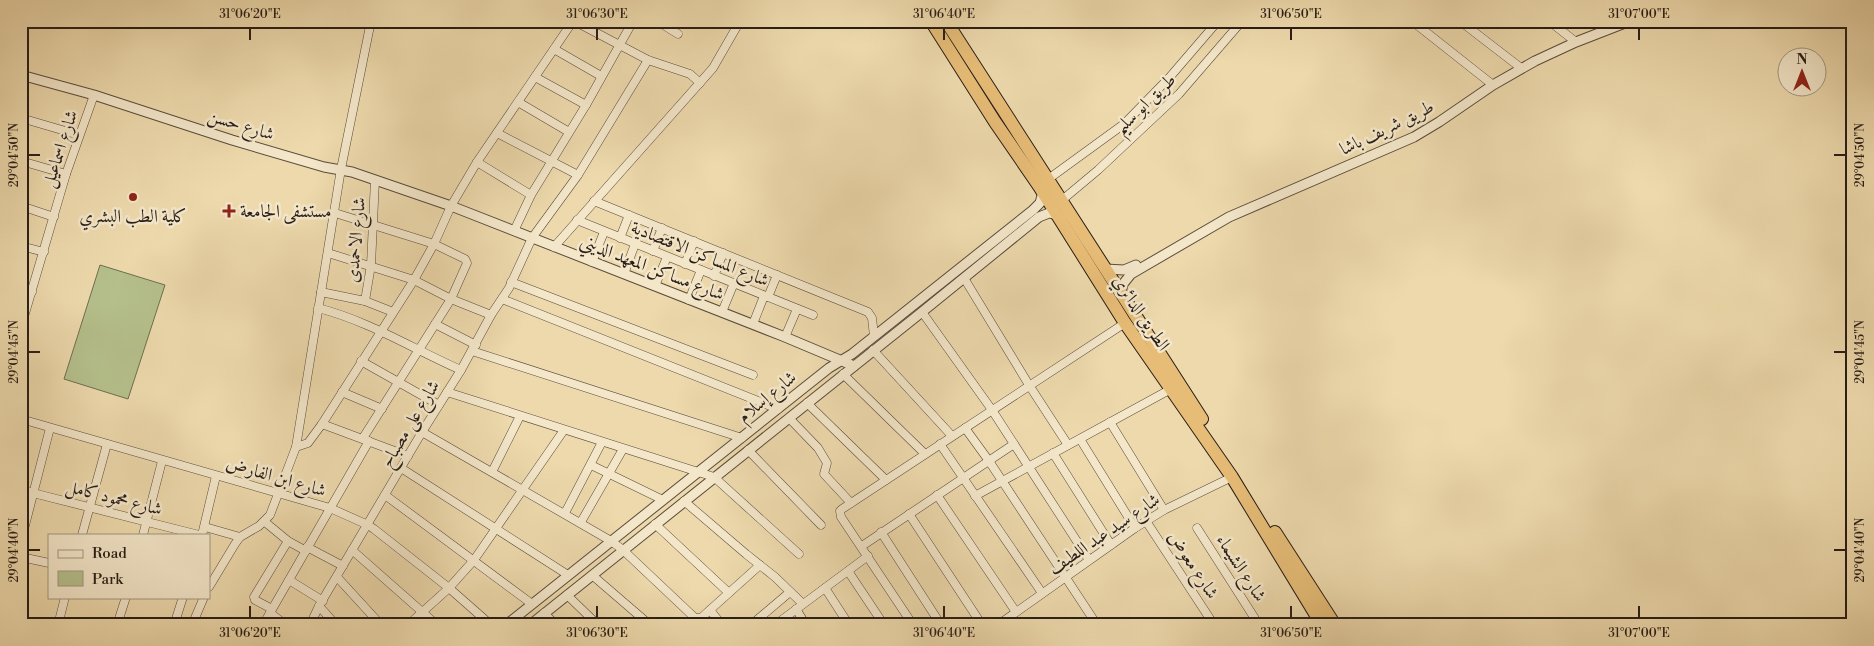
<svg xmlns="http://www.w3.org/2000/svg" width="1874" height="646" viewBox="0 0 1874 646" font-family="'Libre Bodoni',Amiri,serif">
<rect width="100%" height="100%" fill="#edd9ac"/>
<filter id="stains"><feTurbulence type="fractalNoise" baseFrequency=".004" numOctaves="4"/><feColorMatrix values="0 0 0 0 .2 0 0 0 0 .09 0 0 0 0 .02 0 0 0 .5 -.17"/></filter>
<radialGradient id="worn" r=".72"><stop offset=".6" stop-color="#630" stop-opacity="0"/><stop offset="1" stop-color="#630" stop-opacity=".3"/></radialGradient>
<polygon fill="#b5c08c" stroke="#6e6e52" points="100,265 165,285 128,399 64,379"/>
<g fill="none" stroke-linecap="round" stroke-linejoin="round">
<defs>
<g id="minor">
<polyline points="574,21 648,60 690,74 700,83"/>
<polyline points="661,21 662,24 678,34"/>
<polyline points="1412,21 1493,85"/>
<polyline points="1460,21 1521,68"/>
<polyline points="1549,21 1576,42"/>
<polyline points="554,49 601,76"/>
<polyline points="535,77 586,105"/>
<polyline points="518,102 569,132"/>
<polyline points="21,118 79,135"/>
<polyline points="497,133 578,175"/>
<polyline points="21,161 66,174"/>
<polyline points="477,162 531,195"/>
<polyline points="1047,180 1124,124 1169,78 1218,21"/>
<polyline points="594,201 868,312 872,318 874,336"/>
<polyline points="1061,201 1098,170 1179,94 1242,21"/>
<polyline points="21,206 54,217"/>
<polyline points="335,213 434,244 465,259 467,263 451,299 363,438"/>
<polyline points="577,220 813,315"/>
<polyline points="514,231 531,195 586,105 633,21"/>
<polyline points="620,238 629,215"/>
<polyline points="21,246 44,252"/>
<polyline points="554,247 713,68 740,21"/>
<polyline points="653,251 662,228"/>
<polyline points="328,253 414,280 451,299 491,315"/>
<polyline points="592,262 604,232"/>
<polyline points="685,264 694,241"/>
<polyline points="624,274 635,244"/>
<polyline points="714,276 723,253"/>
<polyline points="964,278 1029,385 1068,445"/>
<polyline points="511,282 753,375"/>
<polyline points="655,286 667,257"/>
<polyline points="21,289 32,292"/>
<polyline points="321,292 365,301 393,312"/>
<polyline points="768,297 777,275"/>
<polyline points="502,299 778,409"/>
<polyline points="689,300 701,270"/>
<polyline points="365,301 371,265 375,180"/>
<path d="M318,308C369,321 413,349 461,370"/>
<polyline points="722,312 734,283"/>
<polyline points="922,312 992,410 1089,560"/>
<polyline points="435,324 476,345"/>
<polyline points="753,324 764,296"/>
<polyline points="21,327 66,174 94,95"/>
<polyline points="785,337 797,309"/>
<polyline points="873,350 952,436"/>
<polyline points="472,351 742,438"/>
<polyline points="361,361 439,405"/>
<polyline points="843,374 925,454"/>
<polyline points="342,392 382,409"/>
<polyline points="447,392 714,477 799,554"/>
<polyline points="807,403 886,480"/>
<polyline points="789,418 818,448 827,463 824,474 851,503"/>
<polyline points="21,419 330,508 368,525 374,529 449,588 491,625"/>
<polyline points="1110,422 1164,510"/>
<polyline points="322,424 408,456"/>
<polyline points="965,428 989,461 1097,625"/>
<polyline points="422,432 611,541 623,550 695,618 701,618 760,565"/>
<polyline points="1080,439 1135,528"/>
<polyline points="940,444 1042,593"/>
<polyline points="296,447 308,443 322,424 414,280 434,244 451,206 477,162 573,21"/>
<polyline points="748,450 821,525"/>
<polyline points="1053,453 1111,545"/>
<polyline points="591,465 663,500"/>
<polyline points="401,468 568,575"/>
<polyline points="492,472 520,416"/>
<polyline points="21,490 199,535"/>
<polyline points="385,495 532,604"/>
<polyline points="937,495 1016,612"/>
<polyline points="975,496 1171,389"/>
<polyline points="684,501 746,554 775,577 803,604"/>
<polyline points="565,513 602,442"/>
<polyline points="909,514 982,625"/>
<polyline points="1146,521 1214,625"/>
<polyline points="265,522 288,541 306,551"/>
<polyline points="581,522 623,449"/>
<polyline points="655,524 729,593"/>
<polyline points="205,527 240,537"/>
<polyline points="1197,528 1259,625"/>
<polyline points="881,532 941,625"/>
<polyline points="82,535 107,444"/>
<polyline points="143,535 162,461"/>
<polyline points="202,535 216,476"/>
<polyline points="21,541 50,428"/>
<polyline points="862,546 1014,444"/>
<polyline points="307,547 343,566"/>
<polyline points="352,550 437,625"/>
<polyline points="21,557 49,563"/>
<polyline points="848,571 884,625"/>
<polyline points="592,575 650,625"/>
<polyline points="337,577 381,625"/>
<polyline points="289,580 323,601"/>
<polyline points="209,587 235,544 240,537 259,526 270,515 296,447 341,169 371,21"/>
<polyline points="825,588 849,625"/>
<polyline points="567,595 598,625"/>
<polyline points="319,606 336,625"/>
<polyline points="272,609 255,600 254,597 288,541"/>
<polyline points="796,609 806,625"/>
<polyline points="710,610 722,625"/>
<polyline points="270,613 286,625"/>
<polyline points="544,613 556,625"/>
<polyline points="58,625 65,597"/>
<polyline points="117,625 126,597"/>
<polyline points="174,625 183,597"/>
<polyline points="192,625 204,597"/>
<polyline points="263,625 369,441"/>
<polyline points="310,625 319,606 422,432 461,370 491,315 509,288 532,238 578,175 648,60"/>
<polyline points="408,625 449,588 474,560 564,430"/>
<polyline points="751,625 790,592"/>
<polyline points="775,625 868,556"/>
<polyline points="913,625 841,517 840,511 842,509 1125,323"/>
<polyline points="998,625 1135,528 1164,510 1232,477"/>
</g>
<g id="tertiary">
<polyline points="21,75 94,95 232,140 324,167 352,172 451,206 785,337 854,366"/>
<polyline points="1105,269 1124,270 1136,265"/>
<polyline points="1121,293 1123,284 1131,274 1229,217 1414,137 1439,122 1493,85 1535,61 1576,42 1630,21"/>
<polyline points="506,625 829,368 852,354 1033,210 1040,203 1043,192"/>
<polyline points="530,625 922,312 1039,217 1049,213 1057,215"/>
</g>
<g id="trunk">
<polyline points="931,21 995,122 1039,186 1125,323 1232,477 1322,625"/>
<polyline points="946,21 1202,419"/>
<polyline points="1275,532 1335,625"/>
</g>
</defs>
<use href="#minor" stroke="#594c3c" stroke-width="9"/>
<use href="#tertiary" stroke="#594c3c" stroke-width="11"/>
<use href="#trunk" stroke="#281d17" stroke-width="14"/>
<use href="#minor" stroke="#f3e6c9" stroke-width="8"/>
<use href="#tertiary" stroke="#f3e6c9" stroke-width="9"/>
<use href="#trunk" stroke="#e6bc76" stroke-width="12"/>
</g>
<path fill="none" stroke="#281d17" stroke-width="2" d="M250,28V40M597,28V40M944,28V40M1291,28V40M1639,28V40M28,155H40M1834,155H1846M28,352H40M1834,352H1846M28,550H40M1834,550H1846M250,606V618M597,606V618M944,606V618M1291,606V618M1639,606V618"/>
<g fill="#8f2418" stroke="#f3e6c9" stroke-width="2">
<circle cx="133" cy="197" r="5"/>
<path d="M226.5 203.5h5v5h5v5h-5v5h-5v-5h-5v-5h5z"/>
</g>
<g text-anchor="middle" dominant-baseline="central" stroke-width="5" stroke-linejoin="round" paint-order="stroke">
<g font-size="18" fill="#281d17" stroke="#f3e6c9">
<text transform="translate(1145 104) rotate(-44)">طريق ابو سليم</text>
<text transform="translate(241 125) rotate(17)">شارع حسن</text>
<text transform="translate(1387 128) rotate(-26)">طريق شريف باشا</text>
<text transform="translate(60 149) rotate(-72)">شارع اسماعيل</text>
<text transform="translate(356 240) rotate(-85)">شارع الاحمدى</text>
<text transform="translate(700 254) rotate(22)">شارع المساكن الاقتصادية</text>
<text transform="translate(652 268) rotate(21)">شارع مساكن المعهد الديني</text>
<text transform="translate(1141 313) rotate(56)">الطريق الدائري</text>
<text transform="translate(767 397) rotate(-39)">شارع إسلام</text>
<text transform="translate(410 424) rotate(-59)">شارع على مصباح</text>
<text transform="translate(276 477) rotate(16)">شارع ابن الفارض</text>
<text transform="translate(114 498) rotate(14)">شارع محمود كامل</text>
<text transform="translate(1104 534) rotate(-34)">شارع سيد عبد اللطيف</text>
<text transform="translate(1193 565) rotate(57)">شارع معوض</text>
<text transform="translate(1241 568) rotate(57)">شارع الشيماء</text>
</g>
<g font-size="18" fill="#281d17" stroke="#f3e6c9" text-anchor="start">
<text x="240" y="211">مستشفى الجامعة</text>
<text x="133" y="216" text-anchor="middle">كلية الطب البشري</text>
</g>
</g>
<rect width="1874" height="646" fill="none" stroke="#edd9ac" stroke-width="55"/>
<rect x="48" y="534" width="162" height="65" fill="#f3e6c9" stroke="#a29682"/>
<rect x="58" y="550" width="25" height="8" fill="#f3e6c9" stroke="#a29682"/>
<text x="92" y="558" font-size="15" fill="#281d17">Road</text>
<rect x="58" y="571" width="25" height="15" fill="#b5c08c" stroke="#a29682"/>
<text x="92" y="584" font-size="15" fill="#281d17">Park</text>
<g transform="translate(1802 72)"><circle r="24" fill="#f3e6c9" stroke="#a29682"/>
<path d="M0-4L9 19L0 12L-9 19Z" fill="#8f2418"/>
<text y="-8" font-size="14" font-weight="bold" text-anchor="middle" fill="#281d17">N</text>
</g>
<rect x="28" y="28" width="1818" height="590" fill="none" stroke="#281d17" stroke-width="2"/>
<g font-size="12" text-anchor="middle" fill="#281d17">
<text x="250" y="18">31°06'20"E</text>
<text x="597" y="18">31°06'30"E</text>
<text x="944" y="18">31°06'40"E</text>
<text x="1291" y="18">31°06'50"E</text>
<text x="1639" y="18">31°07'00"E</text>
<text transform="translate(14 155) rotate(-90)" y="4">29°04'50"N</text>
<text transform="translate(1860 155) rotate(-90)" y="4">29°04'50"N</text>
<text transform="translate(14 352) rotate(-90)" y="4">29°04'45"N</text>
<text transform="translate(1860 352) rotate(-90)" y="4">29°04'45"N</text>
<text transform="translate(14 550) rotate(-90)" y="4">29°04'40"N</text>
<text transform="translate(1860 550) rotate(-90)" y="4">29°04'40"N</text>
<text x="250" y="637">31°06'20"E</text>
<text x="597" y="637">31°06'30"E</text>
<text x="944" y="637">31°06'40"E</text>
<text x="1291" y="637">31°06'50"E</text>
<text x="1639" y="637">31°07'00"E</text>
</g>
<rect width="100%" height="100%" filter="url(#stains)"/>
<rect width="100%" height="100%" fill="url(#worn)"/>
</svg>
